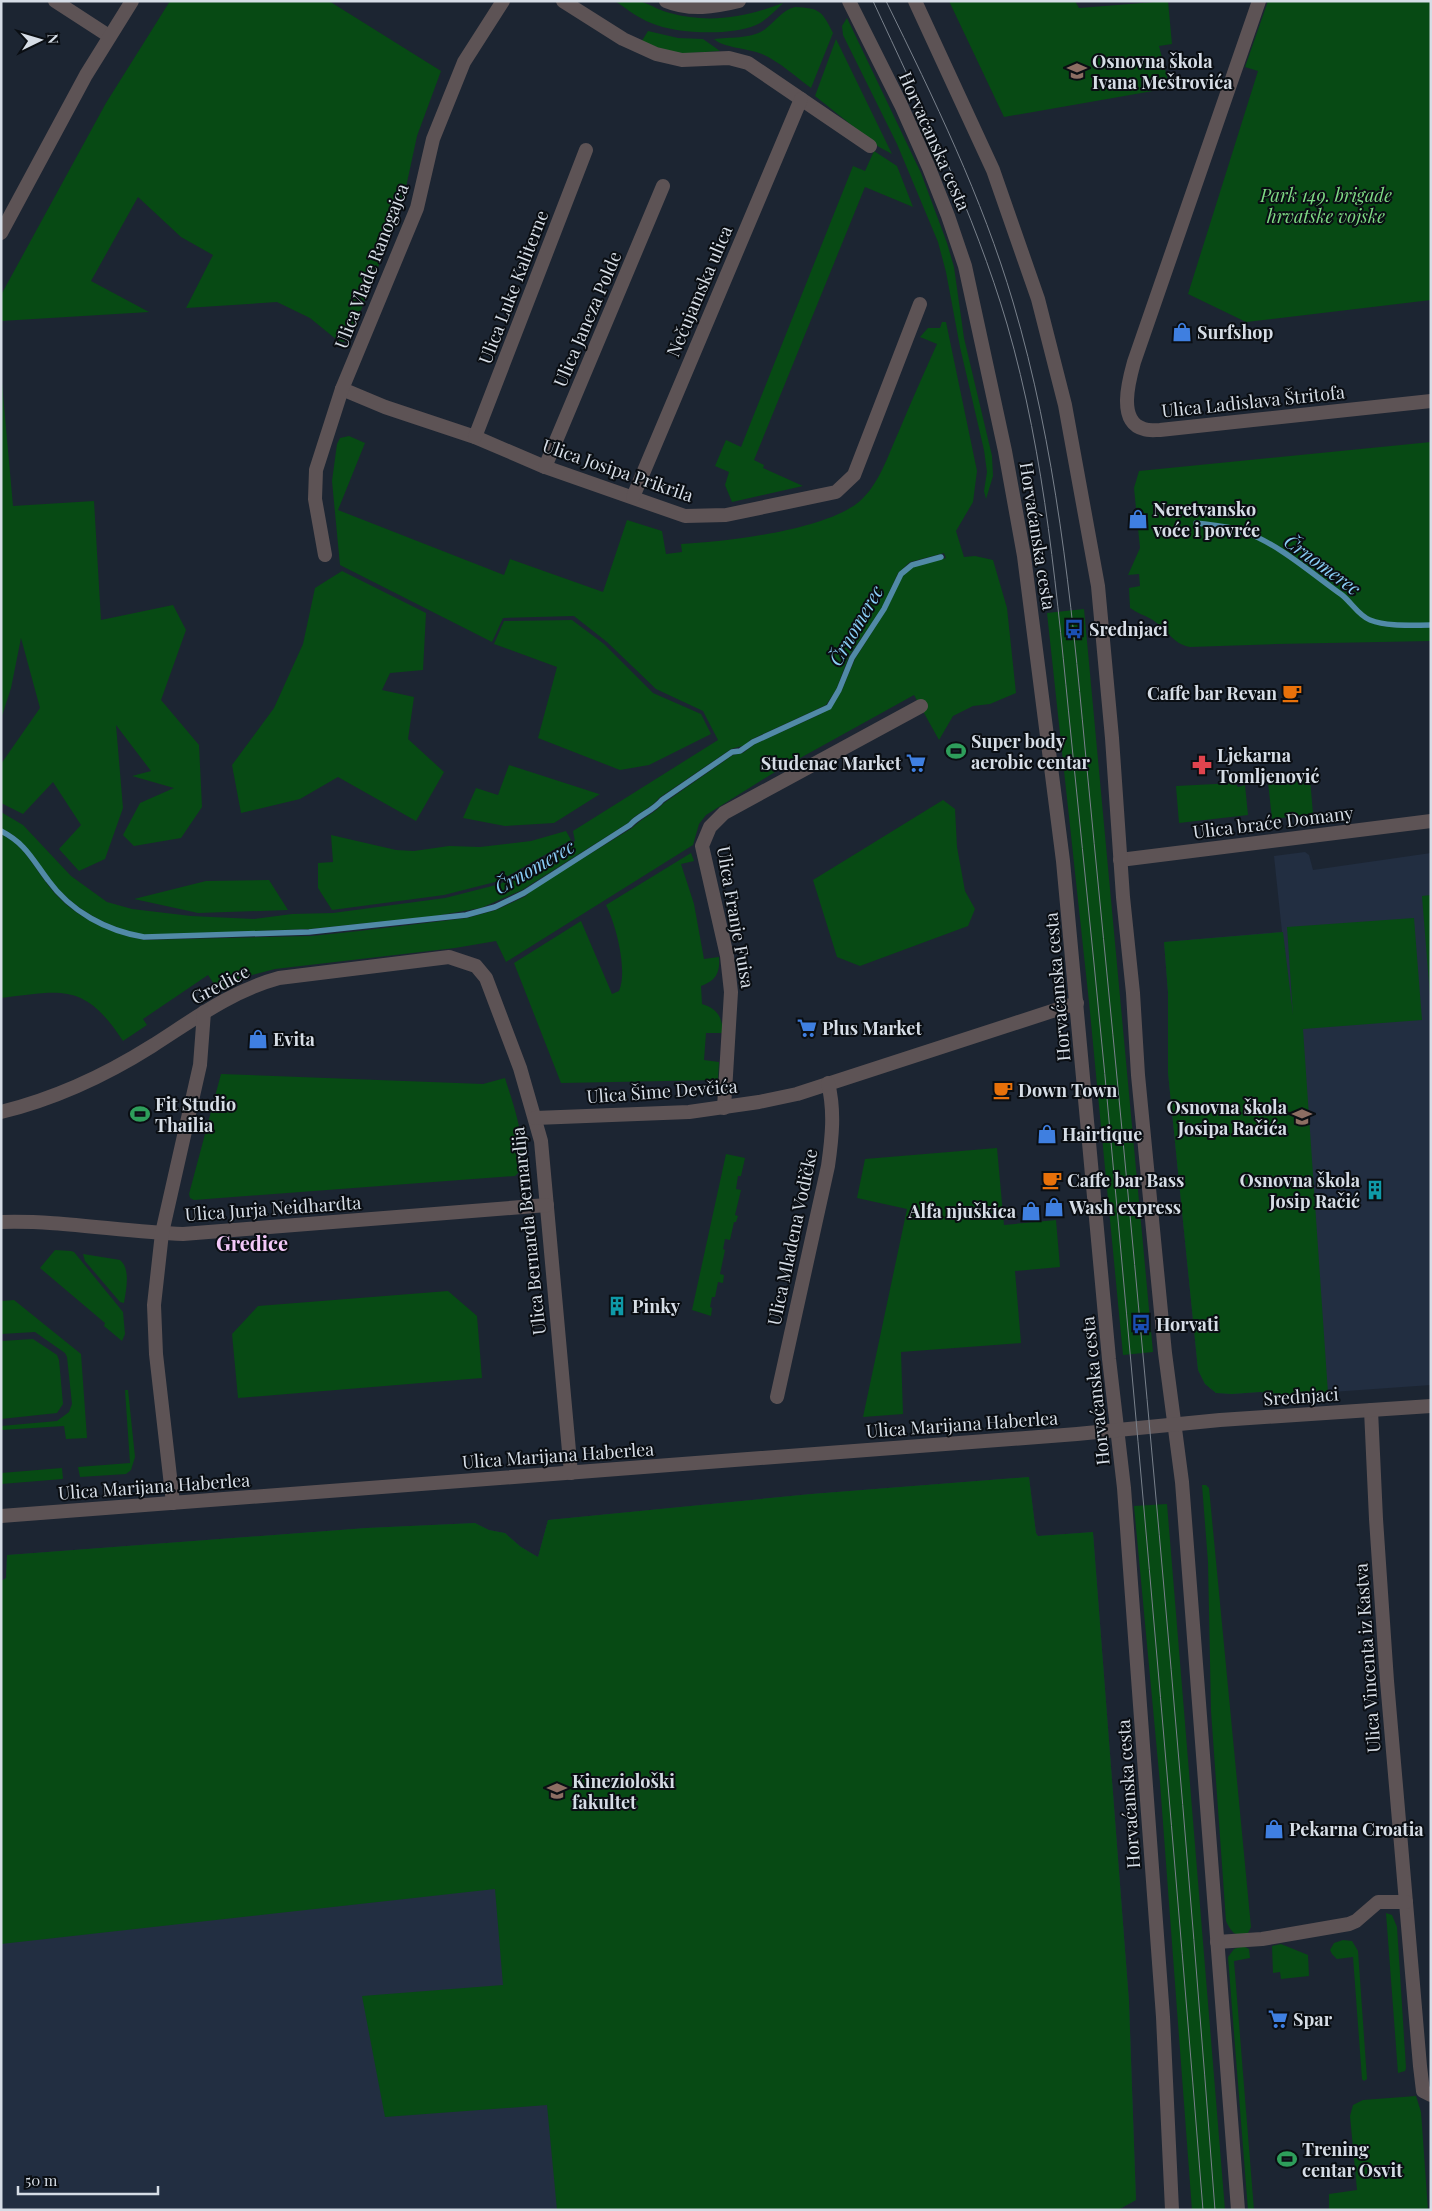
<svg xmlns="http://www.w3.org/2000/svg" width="1432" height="2211" viewBox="0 0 1432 2211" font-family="'Playfair Display',serif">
<rect width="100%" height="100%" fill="#1c2532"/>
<g fill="#222e41">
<polygon points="1305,852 1309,855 1313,870 1431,853 1431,1385 1289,1395 1260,1392 1232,1394 1216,1393 1205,1384 1198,1370 1168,1073 1168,993 1164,942 1282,932 1274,856"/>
<polygon points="1029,1477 1036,1533 1038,1536 1093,1532 1129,2001 1136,2200 1118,2210 1,2210 1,1581 6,1578 7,1555 366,1528 475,1523 489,1530 505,1533 521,1547 538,1557 548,1520 811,1494"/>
</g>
<g fill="#074a14">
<polygon points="170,1 329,1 441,71 417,136 401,210 349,340 343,342 337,340 310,318 277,302 186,308 213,255 181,237 138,197 91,281 149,312 1,321 1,295 106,103"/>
<path d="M615,1C623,1 634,0 642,2C652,5 660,11 670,13C709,24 747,17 783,3C775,11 767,20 756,25C732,36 675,34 651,23C638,18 627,9 615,1Z"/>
<polygon points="949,1 1075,1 1079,8 1168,1 1172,44 1159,46 1170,88 1004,117"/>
<polygon points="1268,1 1431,1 1431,300 1246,322 1188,294 1258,71 1245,67"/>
<path d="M795,7C820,8 822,11 833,33L811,88C796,77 780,62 762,54C748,48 723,48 714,39C729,37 750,39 764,30C775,22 782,10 795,7Z"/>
<polygon points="847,18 921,173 947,243 954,267 964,338 992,456 993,476 986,499 984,491 987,472 984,450 960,347 946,272 938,242 897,144 843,35 842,26"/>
<polygon points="648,31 678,38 703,39 720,51 675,54 640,44"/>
<polygon points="836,39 892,154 879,147 815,96"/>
<polygon points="874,151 897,166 913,207 865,187 754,460 764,465 763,468 803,486 732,502 725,485 729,472 715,466 726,440 741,447 853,166 865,171"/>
<path d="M942,322H946L977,471L973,502L956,531L964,557L975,556L993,560L1007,608L1016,693L990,704L973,706L953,716L939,740L914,695L775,772L706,815L699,824L693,845L506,962L496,941L455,948L275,969L241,978L218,990L208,975L143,1019L147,1025L123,1041C85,983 64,990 1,998V834C23,845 31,862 45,881C68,914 106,933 145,940L311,936L359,931L467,918L496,910L526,896L530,891L632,828C642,818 655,813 664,803L733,755L743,753L755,744L819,715L830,708L841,692L855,659L886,610L902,576L913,567L946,558L944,553L910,562L898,573L882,608L849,656L836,690L826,705L750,740L746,745L731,749L659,798C651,809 637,812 628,823L522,890L481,908L435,916L310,929L145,935C109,928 74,910 51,880C34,858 27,841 1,828V812L23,825L71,876L107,902L132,909L191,916L254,919L292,914L333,913L445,898L500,884L575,841L573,831L718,740L703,711L656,689L607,642L574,616L503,618L492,642L340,565L332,481L337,444L340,438L349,436L365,443L338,510L504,575L510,559L603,592L627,520L662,531L666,554L682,552L681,544C725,542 827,530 860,501C880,483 888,455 899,431C911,402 924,373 937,344L920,337L928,328H940Z"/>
<polygon points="1,372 13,506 94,501 101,620 173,605 186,630 161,700 199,745 202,807 181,838 134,846 123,835 140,803 174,788 132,776 151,771 116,725 123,808 105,859 79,871 59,849 81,825 53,782 23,814 1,803 1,764 40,708 21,638 11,688 1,719"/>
<path d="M1431,442V641L1276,644L1190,647C1172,644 1167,628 1151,619C1144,615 1137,613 1130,608L1129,588L1140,586L1139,574L1128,575L1140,548L1134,488L1139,471Z"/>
<polygon points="342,571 426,613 423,670 390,673 382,690 414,697 408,739 444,772 416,821 338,777 300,799 241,813 232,765 274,708 303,644 315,588"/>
<polygon points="1084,609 1153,1352 1123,1355 1089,1002 1047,613"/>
<polygon points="572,620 604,644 653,693 701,714 711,734 649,765 620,770 538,738 557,667 494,644 504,621"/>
<polygon points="509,765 599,794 600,794 554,823 505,826 463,818 476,788 498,795"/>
<polygon points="1310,778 1313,814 1272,819 1268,782"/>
<polygon points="1235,783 1238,787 1245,785 1248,815 1179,823 1176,786"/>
<polygon points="943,800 955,809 957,847 965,891 975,909 968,926 860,966 837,957 813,880"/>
<polygon points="566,831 571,840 499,881 444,895 332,910 318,888 318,863 333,862 331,835 396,850 414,851 449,846 480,847 531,841"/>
<path d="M691,853L694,861L681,864L694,904L704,959L719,957C720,972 717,980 701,986L702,1004C718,1009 722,1017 723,1033H706L704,1060L719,1062L718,1080L561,1083L514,963L581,921L612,994L619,991C628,970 616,925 606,905Z"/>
<polygon points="269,880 288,910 198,913 134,899 206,881"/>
<polygon points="1431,895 1431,996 1430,996 1422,896"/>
<polygon points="1414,918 1422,1020 1303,1029 1328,1393 1289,1395 1260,1392 1232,1394 1216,1393 1205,1384 1198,1370 1168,1073 1168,993 1164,942 1283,932 1293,1015 1287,927"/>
<path d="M221,1074L483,1084L505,1078C511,1098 535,1162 515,1176L194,1200L190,1198L189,1194Z"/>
<polygon points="997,1148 1004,1225 1056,1220 1060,1267 1015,1271 1021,1343 901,1352 903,1414 863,1417 907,1209 857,1198 865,1159"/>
<polygon points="726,1154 745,1158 741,1176 738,1176 736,1189 741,1190 735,1215 738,1216 736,1222 734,1222 730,1240 725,1239 723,1249 725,1250 720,1274 724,1275 723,1283 718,1282 715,1297 712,1297 710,1307 712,1308 711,1316 692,1310"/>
<polygon points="55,1250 71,1251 74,1252 123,1312 125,1334 122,1341 104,1326 105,1323 40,1268"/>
<path d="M83,1254L120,1260C131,1269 126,1290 124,1303L120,1302L85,1261Z"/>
<polygon points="448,1291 477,1316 482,1378 238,1398 232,1334 258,1306"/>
<polygon points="14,1300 81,1354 87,1438 66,1439 64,1426 1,1430 1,1426 57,1421 69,1412 72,1404 67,1357 65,1353 35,1332 1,1334 1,1301"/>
<polygon points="33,1339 57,1355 59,1360 63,1404 57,1413 1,1419 1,1341"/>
<polygon points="125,1390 128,1390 135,1457 131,1470 126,1474 80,1477 78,1467 130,1463"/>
<polygon points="62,1468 63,1479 1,1484 1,1473"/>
<polygon points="1029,1477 1036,1533 1038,1536 1093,1532 1129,2001 1136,2200 1118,2210 557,2210 547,2105 385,2117 362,1996 503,1985 495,1889 1,1944 1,1581 6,1578 7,1555 366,1528 475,1523 489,1530 505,1533 521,1547 538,1557 548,1520 811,1494"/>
<path d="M1202,1485H1206L1209,1488L1251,1927L1246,1937C1234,1935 1231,1932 1226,1921L1211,1711L1208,1562Z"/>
<polygon points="1167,1504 1225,2210 1192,2210 1160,1783 1134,1506"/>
<polygon points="1386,1913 1392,1915 1397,1927 1406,2068 1405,2071 1398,2073"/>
<polygon points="1343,1940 1352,1941 1358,1951 1367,2079 1364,2081 1362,2079 1353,1957 1337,1959 1332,1954 1330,1950 1334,1943"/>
<polygon points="1281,1944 1308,1955 1309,1976 1281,1979 1280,1972 1273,1973 1272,1946"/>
<polygon points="1243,1946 1249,1949 1250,1958 1234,1961 1254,2210 1248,2210 1228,1957 1234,1949"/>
<polygon points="1416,2096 1421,2112 1428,2210 1329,2210 1329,2194 1357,2190 1350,2116 1353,2105 1363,2100"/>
</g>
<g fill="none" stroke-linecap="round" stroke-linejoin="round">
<g stroke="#518aa7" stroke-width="5.5">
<path d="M1196,523C1212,525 1229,526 1245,532C1280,545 1311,573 1342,595C1351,602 1359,616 1370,620C1388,627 1411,625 1431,625"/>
<path d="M1,831C26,844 32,859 48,880C71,912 107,931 144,937L309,932L466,915L495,907L524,893L630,825C639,815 653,811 662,800L732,752L740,751L753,742L829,707L839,690L852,658L884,609L901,574L912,565L941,557"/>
</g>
<g stroke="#5d5355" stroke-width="14">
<polyline points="55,1 109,36"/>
<polyline points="563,1 623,39 656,54 682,60 729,58 748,63 870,146"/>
<path d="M1259,1L1134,362C1129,380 1117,422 1144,429C1149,431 1155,430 1160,430L1431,401"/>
<polyline points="1,233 86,75 132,1"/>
<polyline points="342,389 385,407 475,437 545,467 685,516 726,515 836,492 854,475 920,304"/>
<polyline points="475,437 586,150"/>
<polyline points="545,467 663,186"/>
<polyline points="633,497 801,99"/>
<polyline points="325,555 315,499 316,470 342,389 417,208 433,139 464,62 503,1"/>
<polyline points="1120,860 1431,821"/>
<polyline points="724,1108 731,992 727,956 702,846 710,827 724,813 921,706"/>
<path d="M1,1112C54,1099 106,1075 152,1046C193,1020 231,991 279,978L449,957L476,966L486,978L520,1068L541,1141L571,1473"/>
<polyline points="535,1118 689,1112 759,1102 797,1094 1077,1003"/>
<path d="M1,1222C60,1220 123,1232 183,1234L547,1205"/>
<path d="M777,1397L828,1166C832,1138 835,1111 828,1083"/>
<polyline points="1371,1410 1376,1519 1387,1681 1420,2066 1423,2091 1431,2095"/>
<polyline points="173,1503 156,1354 154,1305 162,1233 200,1065 204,1012"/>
<polyline points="1217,1942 1262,1939 1349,1924 1356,1921 1378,1902 1406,1902"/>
</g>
<g stroke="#5d5355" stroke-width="14">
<path d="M666,1C690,11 715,7 739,1"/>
<polyline points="849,1 901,105 929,168 948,216 965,266 1005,451 1024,556 1063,861 1109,1359 1124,1488 1163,2017 1172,2210"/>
<polyline points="915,1 993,170 1038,299 1065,405 1098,586 1112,738 1123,897 1133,993 1138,1075 1165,1353 1182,1482 1238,2210"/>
<polyline points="1,1516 1077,1434 1220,1420 1431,1406"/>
</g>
<g stroke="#79818c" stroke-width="1">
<path d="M873,1C922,107 974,212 1007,324C1046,458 1057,598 1071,736C1086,886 1102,1036 1115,1186C1146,1527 1176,1868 1203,2210"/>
<path d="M886,1C934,99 982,197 1013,302C1056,447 1071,598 1085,748C1097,875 1110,1002 1122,1130C1156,1489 1188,1849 1215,2210"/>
</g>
</g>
<defs>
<symbol id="school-bare" viewBox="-9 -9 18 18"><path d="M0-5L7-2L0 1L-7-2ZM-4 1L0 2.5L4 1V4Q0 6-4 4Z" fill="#8d6e63" stroke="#0a0e13" stroke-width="2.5" paint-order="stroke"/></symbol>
<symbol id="shop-bare" viewBox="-9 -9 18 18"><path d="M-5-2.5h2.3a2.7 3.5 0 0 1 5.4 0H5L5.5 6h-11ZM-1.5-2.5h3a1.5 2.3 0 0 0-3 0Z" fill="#3f7fe0" stroke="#0a0e13" stroke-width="2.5" paint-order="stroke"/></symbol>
<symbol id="bus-bare" viewBox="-9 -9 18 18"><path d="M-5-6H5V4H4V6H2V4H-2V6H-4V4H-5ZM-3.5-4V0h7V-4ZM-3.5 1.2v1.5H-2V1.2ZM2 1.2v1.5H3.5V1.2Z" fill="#1a4fb4" stroke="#0a0e13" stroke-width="2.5" paint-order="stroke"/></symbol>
<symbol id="cafe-bare" viewBox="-9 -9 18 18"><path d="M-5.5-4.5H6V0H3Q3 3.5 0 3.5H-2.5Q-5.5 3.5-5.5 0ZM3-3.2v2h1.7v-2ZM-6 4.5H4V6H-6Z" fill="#e8710a" stroke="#0a0e13" stroke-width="2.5" paint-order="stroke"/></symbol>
<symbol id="stadium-bare" viewBox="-9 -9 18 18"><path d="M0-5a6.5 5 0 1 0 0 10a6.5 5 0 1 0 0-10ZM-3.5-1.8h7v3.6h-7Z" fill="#2e9e5b" stroke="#0a0e13" stroke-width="2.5" paint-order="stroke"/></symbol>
<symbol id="supermarket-bare" viewBox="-9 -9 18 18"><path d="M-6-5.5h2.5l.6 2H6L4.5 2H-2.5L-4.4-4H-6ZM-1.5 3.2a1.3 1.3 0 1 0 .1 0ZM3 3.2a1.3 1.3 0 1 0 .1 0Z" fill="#3f7fe0" stroke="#0a0e13" stroke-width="2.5" paint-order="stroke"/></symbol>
<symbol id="pharmacy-bare" viewBox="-9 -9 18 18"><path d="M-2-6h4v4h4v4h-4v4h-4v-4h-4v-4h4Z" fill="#e0444e" stroke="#0a0e13" stroke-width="2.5" paint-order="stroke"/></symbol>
<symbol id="building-bare" viewBox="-9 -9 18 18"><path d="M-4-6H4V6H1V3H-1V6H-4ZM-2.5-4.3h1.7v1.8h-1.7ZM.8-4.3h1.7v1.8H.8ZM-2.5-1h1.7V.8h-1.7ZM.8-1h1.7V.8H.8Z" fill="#0f9aa8" stroke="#0a0e13" stroke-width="2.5" paint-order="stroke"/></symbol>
<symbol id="university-bare" viewBox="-9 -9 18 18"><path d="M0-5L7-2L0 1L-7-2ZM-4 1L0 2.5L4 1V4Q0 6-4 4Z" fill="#8d6e63" stroke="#0a0e13" stroke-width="2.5" paint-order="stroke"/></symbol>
</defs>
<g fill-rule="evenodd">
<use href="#school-bare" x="1063" y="57" width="28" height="28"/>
<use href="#shop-bare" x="1168" y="318" width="28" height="28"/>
<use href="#shop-bare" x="1124" y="505" width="28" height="28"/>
<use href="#bus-bare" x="1060" y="615" width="28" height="28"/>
<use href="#cafe-bare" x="1278" y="679" width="28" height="28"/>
<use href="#stadium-bare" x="942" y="737" width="28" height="28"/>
<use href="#supermarket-bare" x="902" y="749" width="28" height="28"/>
<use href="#pharmacy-bare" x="1188" y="751" width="28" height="28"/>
<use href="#supermarket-bare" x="793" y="1014" width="28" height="28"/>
<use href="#shop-bare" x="244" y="1025" width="28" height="28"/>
<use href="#cafe-bare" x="989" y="1076" width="28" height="28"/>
<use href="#stadium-bare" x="126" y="1100" width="28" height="28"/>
<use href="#school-bare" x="1288" y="1103" width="28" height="28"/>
<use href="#shop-bare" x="1033" y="1120" width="28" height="28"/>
<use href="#cafe-bare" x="1038" y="1166" width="28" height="28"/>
<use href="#building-bare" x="1361" y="1176" width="28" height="28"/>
<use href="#shop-bare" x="1040" y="1193" width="28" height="28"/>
<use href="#shop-bare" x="1017" y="1197" width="28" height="28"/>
<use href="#building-bare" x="603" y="1292" width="28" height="28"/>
<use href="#bus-bare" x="1127" y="1310" width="28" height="28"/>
<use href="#university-bare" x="543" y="1777" width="28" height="28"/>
<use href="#shop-bare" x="1260" y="1815" width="28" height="28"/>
<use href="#supermarket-bare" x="1264" y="2005" width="28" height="28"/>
<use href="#stadium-bare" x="1273" y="2145" width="28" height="28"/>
</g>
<g text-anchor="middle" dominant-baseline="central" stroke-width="4" stroke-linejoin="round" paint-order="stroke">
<g font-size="18" font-weight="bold" fill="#d6dde6" stroke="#0a0e13" text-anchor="start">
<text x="1092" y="61">Osnovna škola<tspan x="1092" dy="21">Ivana Meštrovića</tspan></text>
<text x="1197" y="332">Surfshop</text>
<text x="1153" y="509">Neretvansko<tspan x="1153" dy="21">voće i povrće</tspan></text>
<text x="1089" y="629">Srednjaci</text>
<text x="1277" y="693" text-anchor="end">Caffe bar Revan</text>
<text x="971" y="741">Super body<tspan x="971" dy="21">aerobic centar</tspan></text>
<text x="1217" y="755">Ljekarna<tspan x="1217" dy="21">Tomljenović</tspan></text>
<text x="901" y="763" text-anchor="end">Studenac Market</text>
<text x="822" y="1028">Plus Market</text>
<text x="273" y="1039">Evita</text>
<text x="1018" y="1090">Down Town</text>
<text x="155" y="1104">Fit Studio<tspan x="155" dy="21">Thailia</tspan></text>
<text x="1287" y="1107" text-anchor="end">Osnovna škola<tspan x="1287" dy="21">Josipa Račića</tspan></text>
<text x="1062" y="1134">Hairtique</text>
<text x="1067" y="1180">Caffe bar Bass</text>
<text x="1360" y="1180" text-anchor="end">Osnovna škola<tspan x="1360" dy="21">Josip Račić</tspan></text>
<text x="1069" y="1207">Wash express</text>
<text x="1016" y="1211" text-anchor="end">Alfa njuškica</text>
<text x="632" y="1306">Pinky</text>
<text x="1156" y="1324">Horvati</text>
<text x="572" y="1781">Kineziološki<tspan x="572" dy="21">fakultet</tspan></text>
<text x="1289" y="1829">Pekarna Croatia</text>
<text x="1293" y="2019">Spar</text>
<text x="1302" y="2149">Trening<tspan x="1302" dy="21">centar Osvit</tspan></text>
</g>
<g font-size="18" fill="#d6dde6" stroke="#0a0e13">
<text transform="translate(935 141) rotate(66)">Horvaćanska cesta</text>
<text transform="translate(371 266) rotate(-69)">Ulica Vlade Ranogajca</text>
<text transform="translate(513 287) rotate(-69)">Ulica Luke Kaliterne</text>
<text transform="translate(699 291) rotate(-67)">Nečujamska ulica</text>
<text transform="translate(587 319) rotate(-67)">Ulica Janeza Polde</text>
<text transform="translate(1253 401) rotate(-6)">Ulica Ladislava Štritofa</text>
<text transform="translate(618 470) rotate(19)">Ulica Josipa Prikrila</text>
<text transform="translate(1038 536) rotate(81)">Horvaćanska cesta</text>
<text transform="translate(1273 822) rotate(-7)">Ulica braće Domany</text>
<text transform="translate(736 917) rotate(80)">Ulica Franje Fuisa</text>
<text transform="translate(220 984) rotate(-28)">Gredice</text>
<text transform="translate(1057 987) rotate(-95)">Horvaćanska cesta</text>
<text transform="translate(662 1091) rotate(-4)">Ulica Šime Devčića</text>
<text transform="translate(273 1208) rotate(-4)">Ulica Jurja Neidhardta</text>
<text transform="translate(528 1231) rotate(-96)">Ulica Bernarda Bernardija</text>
<text transform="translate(792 1237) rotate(-78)">Ulica Mladena Vodičke</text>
<text transform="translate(1095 1391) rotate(-96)">Horvaćanska cesta</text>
<text transform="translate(1301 1396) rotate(-4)">Srednjaci</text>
<text transform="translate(962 1424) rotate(-4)">Ulica Marijana Haberlea</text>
<text transform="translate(558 1455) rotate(-4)">Ulica Marijana Haberlea</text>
<text transform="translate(154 1486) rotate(-4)">Ulica Marijana Haberlea</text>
<text transform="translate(1367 1658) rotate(-94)">Ulica Vincenta iz Kastva</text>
<text transform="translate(1128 1794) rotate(-94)">Horvaćanska cesta</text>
</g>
<g font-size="18" font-style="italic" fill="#7ed984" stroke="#0a0e13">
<text x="1326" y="195">Park 149. brigade<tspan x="1326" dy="21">hrvatske vojske</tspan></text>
</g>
<g font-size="19" font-style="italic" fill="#89cdf5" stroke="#0a0e13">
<text transform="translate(1323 564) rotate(36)">Črnomerec</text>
<text transform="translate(855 625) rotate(-60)">Črnomerec</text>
<text transform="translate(534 866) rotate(-30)">Črnomerec</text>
</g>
<g font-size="20" font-weight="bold" fill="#f3c8f8" stroke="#0a0e13">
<text x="252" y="1242">Gredice</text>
</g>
</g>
<rect width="1432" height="2211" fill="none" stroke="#d6dde6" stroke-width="5"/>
<g transform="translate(40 40) rotate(85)" stroke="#0a0e13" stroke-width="4" paint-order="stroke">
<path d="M0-4L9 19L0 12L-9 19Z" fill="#d6dde6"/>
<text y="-8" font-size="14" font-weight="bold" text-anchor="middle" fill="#d6dde6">N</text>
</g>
<path d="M18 2186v8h140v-8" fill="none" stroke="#d6dde6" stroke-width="2.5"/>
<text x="25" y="2186" font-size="15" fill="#d6dde6" stroke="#0a0e13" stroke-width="4" paint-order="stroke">50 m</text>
</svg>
